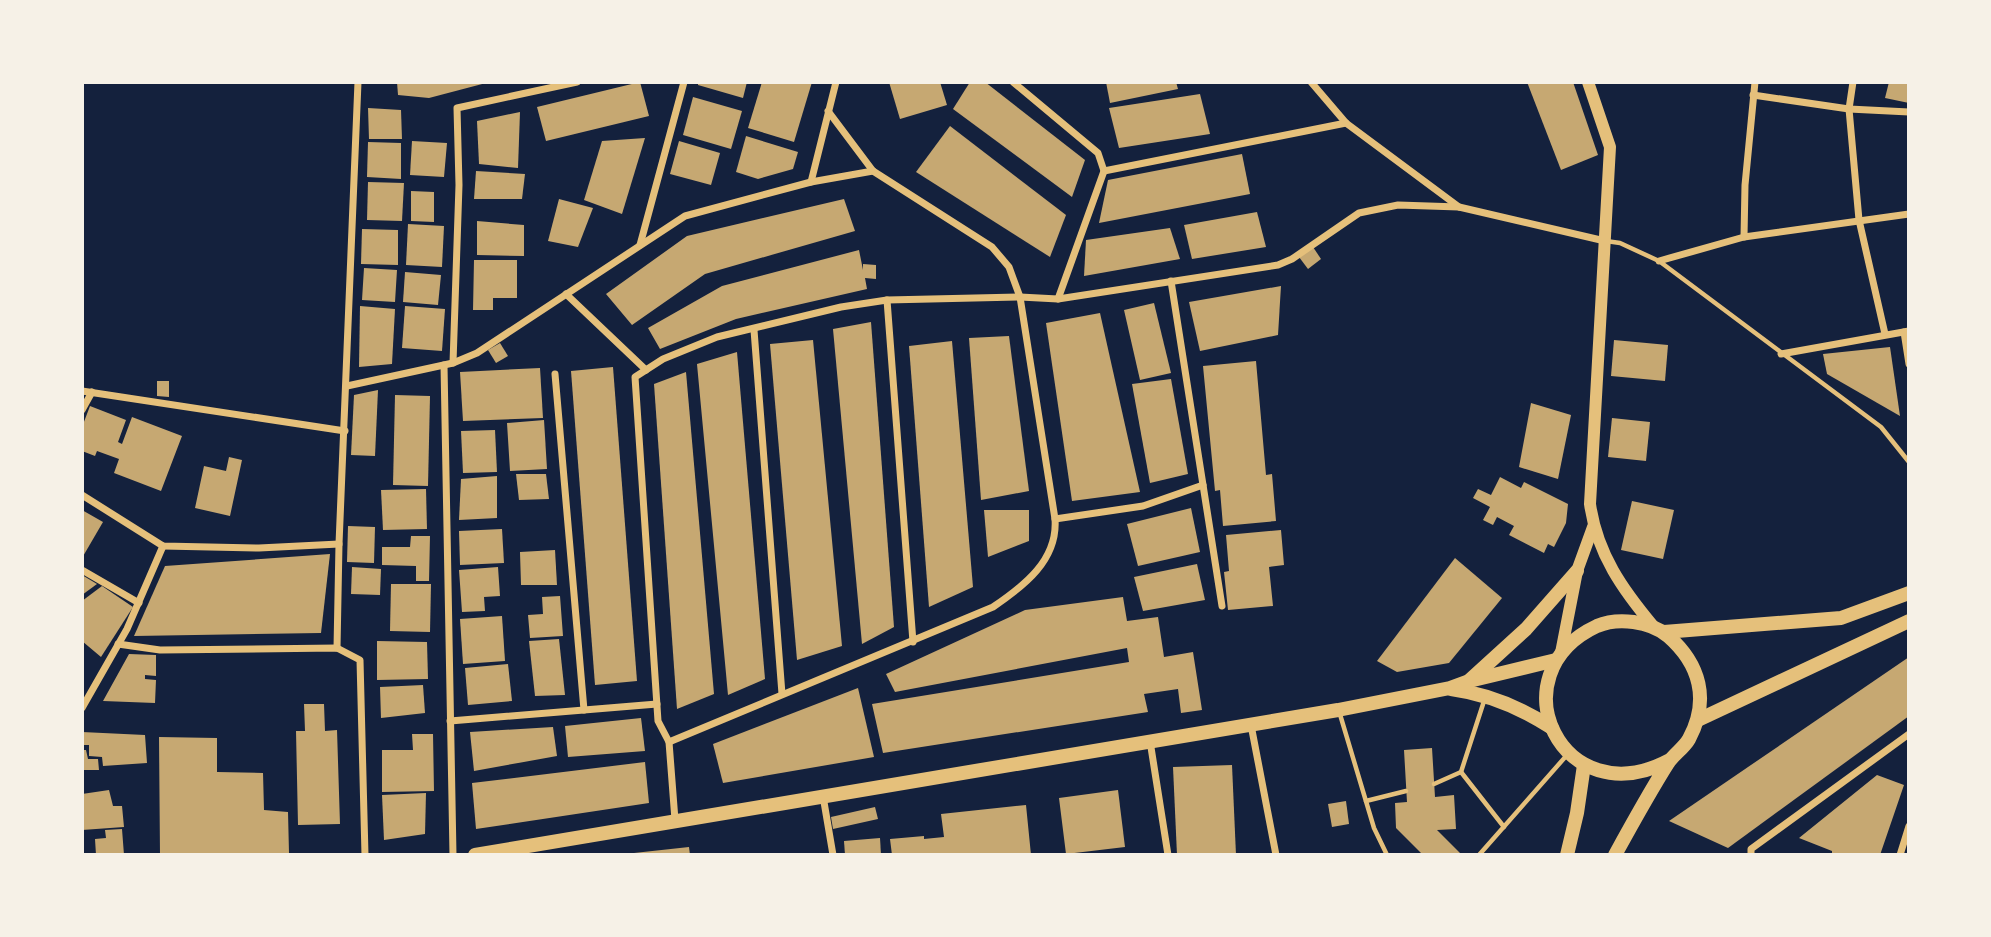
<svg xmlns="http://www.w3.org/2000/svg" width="1991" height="937" viewBox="0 0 1991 937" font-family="Georgia,serif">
<rect width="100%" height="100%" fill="#14213d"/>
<g fill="#c6a872">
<polygon points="397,82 486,82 486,83 429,98 398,95"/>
<polygon points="640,82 649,116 546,141 537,107"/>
<polygon points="698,82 747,82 743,98 698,85"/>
<polygon points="762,82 812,82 794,142 748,128"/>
<polygon points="889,82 940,82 947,105 900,119"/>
<polygon points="970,82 985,82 1085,160 1072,197 953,109"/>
<polygon points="1106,82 1176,82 1178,89 1110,103"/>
<polygon points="1527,82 1573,82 1598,155 1561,170"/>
<polygon points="1889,82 1909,82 1909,103 1885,98"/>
<polygon points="1200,94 1210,134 1119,148 1109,108"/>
<polygon points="693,97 742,111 731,149 683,135"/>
<polygon points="368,108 401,110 402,139 369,139"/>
<polygon points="520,112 518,168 479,164 477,121"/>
<polygon points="950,126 1066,215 1050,257 916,172"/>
<polygon points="746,136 798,152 793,169 758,179 736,172"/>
<polygon points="645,138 622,214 584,200 602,141"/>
<polygon points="412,141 447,143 444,177 410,175"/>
<polygon points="679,141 720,153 711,185 670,174"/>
<polygon points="368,142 401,143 401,179 367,177"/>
<polygon points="1242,154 1250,194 1099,223 1108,180"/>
<polygon points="476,171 525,174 522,199 474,199"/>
<polygon points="368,182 404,183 402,221 367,220"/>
<polygon points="411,191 434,192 434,222 411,221"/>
<polygon points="559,199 593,208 578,247 548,241"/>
<polygon points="844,199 855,231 705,274 632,325 606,294 687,236"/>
<polygon points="1257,212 1266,247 1192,259 1184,225"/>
<polygon points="477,221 524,225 524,256 477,255"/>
<polygon points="408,224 444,226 442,267 406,265"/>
<polygon points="1170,228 1180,259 1084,276 1086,240"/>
<polygon points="362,229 398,230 398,265 361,264"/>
<polygon points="1313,247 1321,259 1308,269 1299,257"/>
<polygon points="859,250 863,270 863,264 876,265 876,279 865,278 867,289 736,319 660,349 648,328 722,286"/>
<polygon points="474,260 517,260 517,298 493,298 493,310 473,310"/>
<polygon points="364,268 397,270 395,302 362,300"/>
<polygon points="405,272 441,275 438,305 403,302"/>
<polygon points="1281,286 1278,335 1200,351 1189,302"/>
<polygon points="1154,303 1171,373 1140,380 1124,310"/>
<polygon points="360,306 395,309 392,364 359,367"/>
<polygon points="405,306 445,309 442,351 402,348"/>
<polygon points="1100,313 1140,492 1072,501 1046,323"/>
<polygon points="871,322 894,627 862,644 833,329"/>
<polygon points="1009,336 1029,491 981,500 969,338"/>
<polygon points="813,340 842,646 797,660 770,344"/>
<polygon points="1614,340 1668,345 1665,381 1611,376"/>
<polygon points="952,341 973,587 929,607 909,346"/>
<polygon points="500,343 508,356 496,363 488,350"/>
<polygon points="1890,347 1900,416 1827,374 1823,354"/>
<polygon points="737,352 765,679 728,695 697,364"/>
<polygon points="1256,361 1266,475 1272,474 1276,521 1223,526 1220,490 1215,491 1203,366"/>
<polygon points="613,367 637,681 595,685 571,371"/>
<polygon points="540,368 543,418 463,421 460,372"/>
<polygon points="686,372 714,694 677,709 654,384"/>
<polygon points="1171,379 1188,474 1150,483 1132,384"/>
<polygon points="157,381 169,381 169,397 157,396"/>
<polygon points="378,390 375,456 351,455 354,395"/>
<polygon points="395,395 430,396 428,486 393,485"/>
<polygon points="1531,403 1571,415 1558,479 1519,467"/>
<polygon points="90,406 126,420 118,442 122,444 132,417 182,436 161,491 114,473 119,459 97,451 95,456 82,451 82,427"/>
<polygon points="1612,418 1650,422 1646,461 1608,457"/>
<polygon points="544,420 547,469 510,471 507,423"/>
<polygon points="495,430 497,472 463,473 461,431"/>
<polygon points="229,457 242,460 230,516 195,508 204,466 226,471"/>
<polygon points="516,474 546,474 549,499 519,500"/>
<polygon points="497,476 497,518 459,520 461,479"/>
<polygon points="1500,477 1521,488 1524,482 1568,504 1566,523 1554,547 1548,544 1544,553 1509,535 1514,526 1497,517 1493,525 1483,520 1490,507 1473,498 1478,489 1491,495"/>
<polygon points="426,489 427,529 383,530 381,490"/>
<polygon points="1632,501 1674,510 1663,559 1621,550"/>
<polygon points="1191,508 1200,552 1138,566 1127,524"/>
<polygon points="82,510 103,522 82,558"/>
<polygon points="984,510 1029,510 1029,541 988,557"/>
<polygon points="348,526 375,527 374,563 347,562"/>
<polygon points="502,529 504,563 460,565 459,531"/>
<polygon points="1281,530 1284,565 1269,567 1273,606 1228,610 1224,572 1229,571 1226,535"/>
<polygon points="411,536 430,536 429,581 416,581 416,566 382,565 382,547 410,547"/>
<polygon points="555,550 557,585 521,585 520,552"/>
<polygon points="330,554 321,633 134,636 165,566"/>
<polygon points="1455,558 1502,598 1449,663 1397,672 1377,661"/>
<polygon points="1197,564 1205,600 1143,611 1134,577"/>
<polygon points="352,567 381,569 380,595 351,594"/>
<polygon points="498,567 500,596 484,597 485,611 462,612 459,570"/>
<polygon points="82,575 97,584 82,595"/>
<polygon points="391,584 431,584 430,632 390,631"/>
<polygon points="102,586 133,607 101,657 82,641 82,601"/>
<polygon points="560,596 563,636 530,638 528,615 543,614 542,597"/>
<polygon points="1123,597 1127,621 1158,617 1164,657 1193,652 1202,710 1181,713 1178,689 1144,694 1148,712 883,753 872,704 1129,662 1127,648 895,692 886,674 1025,610"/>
<polygon points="502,616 505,661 463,664 460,619"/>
<polygon points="559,639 565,695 535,696 529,641"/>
<polygon points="377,641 427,642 428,679 377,680"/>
<polygon points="129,654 156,655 156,676 145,675 145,679 156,680 155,703 103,701"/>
<polygon points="1909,657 1909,716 1728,848 1669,821"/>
<polygon points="508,664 512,701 468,705 465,668"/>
<polygon points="423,685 425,713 381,718 380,687"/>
<polygon points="858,688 874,757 723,783 713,744"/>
<polygon points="304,704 324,704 325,731 337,730 340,824 298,825 296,731 305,731"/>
<polygon points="641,718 645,751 568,757 565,726"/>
<polygon points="553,727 557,756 474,771 470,732"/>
<polygon points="82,732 145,735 147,763 103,766 102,757 89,756 89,745 82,745"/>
<polygon points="412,734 433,734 434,791 382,792 382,750 413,750"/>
<polygon points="159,737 217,738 217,772 263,773 264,810 288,812 289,853 160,855"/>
<polygon points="1432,748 1435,797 1454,795 1456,829 1437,830 1462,855 1423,855 1396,828 1395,803 1407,802 1404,750"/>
<polygon points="82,750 86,750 88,759 98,759 99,770 82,770"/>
<polygon points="645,762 649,803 476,829 472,783"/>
<polygon points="1232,765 1236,855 1177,855 1173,767"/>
<polygon points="1877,775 1904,785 1880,855 1832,855 1832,851 1799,838"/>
<polygon points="109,790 113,806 122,806 124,827 82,830 82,794"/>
<polygon points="1118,790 1125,847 1066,854 1059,798"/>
<polygon points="426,793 425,834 384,840 382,795"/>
<polygon points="1346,801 1349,824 1332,827 1328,804"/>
<polygon points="1026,805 1031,855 892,855 890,839 924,836 924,839 944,837 941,814"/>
<polygon points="875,807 878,819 833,829 831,817"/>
<polygon points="122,829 124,855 96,855 95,839 106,838 105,830"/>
<polygon points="880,838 881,855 845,855 844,841"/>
<polygon points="689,847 690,855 634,855 634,853"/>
</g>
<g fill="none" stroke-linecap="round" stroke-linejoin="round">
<g stroke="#e5c07b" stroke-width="4.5">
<polyline points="1606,241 1620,243 1659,261 1881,427 1909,462"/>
<polyline points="1339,711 1374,828 1387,855"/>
<polyline points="1461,772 1504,827"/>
<polyline points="1434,784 1461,772 1485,698"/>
<polyline points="1366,801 1406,791"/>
<polyline points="1479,855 1567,755"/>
</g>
<g stroke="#e5c07b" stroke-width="7">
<polyline points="1013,82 1098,153 1104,171 1058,299"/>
<polyline points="1311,82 1346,123 1459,207"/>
<polyline points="1853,82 1849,109 1859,220 1885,334"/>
<polyline points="1753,95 1849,109 1909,112"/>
<polyline points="1104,171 1346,123"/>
<polyline points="811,182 836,82"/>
<polyline points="1744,237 1745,185 1755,82"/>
<polyline points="640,245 684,82"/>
<polyline points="1659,261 1744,237 1909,214"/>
<polyline points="1171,281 1222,606"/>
<polyline points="566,294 646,370"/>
<polyline points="887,300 913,642"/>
<polyline points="754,330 782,694"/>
<polyline points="1904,332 1909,364"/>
<polyline points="1781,354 1909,331"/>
<polyline points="453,363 459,185 457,108 577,82"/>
<polyline points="444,365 453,855"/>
<polyline points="555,374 584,710"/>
<polyline points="347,386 453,363 477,353 685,216 811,182 873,171"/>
<polyline points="82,391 345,431"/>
<polyline points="82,410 92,392"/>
<polyline points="82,495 163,546 259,548 339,544"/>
<polyline points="1055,519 1143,506 1203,485"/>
<polyline points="82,570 139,603"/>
<polyline points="118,644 160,650 337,648 360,660 365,855"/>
<polyline points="337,648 339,544 358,82"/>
<polyline points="82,708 127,629 163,546"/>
<polyline points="450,721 657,704"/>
<polyline points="1251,725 1276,855"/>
<polyline points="1150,741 1168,855"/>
<path d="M669,742L993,607C1024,586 1058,560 1055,519L1020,297L1009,267L992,247L873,171L828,111"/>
<polyline points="823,796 833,855"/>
<polyline points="675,820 669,742 658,721 635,377 663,359 717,337 841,307 887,300 1020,297 1058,299 1278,265 1292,259 1359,213 1398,205 1459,207 1605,241"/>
<polyline points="1751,855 1751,849 1909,734"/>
<polyline points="1900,855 1909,826"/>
</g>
<g stroke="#e5c07b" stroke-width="12">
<path d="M1588,82L1610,147L1590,504C1597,554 1623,590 1654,627"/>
<polyline points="1561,653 1577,571 1593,527"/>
</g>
<g stroke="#e5c07b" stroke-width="14">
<polyline points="1664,632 1841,618 1909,593"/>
<polyline points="1470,680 1526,629 1577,571"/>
<path d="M1451,689C1489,694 1520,707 1552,728"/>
<polyline points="1698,720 1909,621"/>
<polyline points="475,855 1338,710 1450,688 1469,681 1556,660"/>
<polyline points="1567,855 1577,813 1584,765"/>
<path d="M1615,855C1632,824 1649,793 1668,763C1674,754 1684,748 1689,739C1710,700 1700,664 1668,636C1650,621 1618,617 1597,626C1494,674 1562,818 1670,760"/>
</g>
</g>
<rect width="1991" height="937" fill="none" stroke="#f6f1e7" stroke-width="168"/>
</svg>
